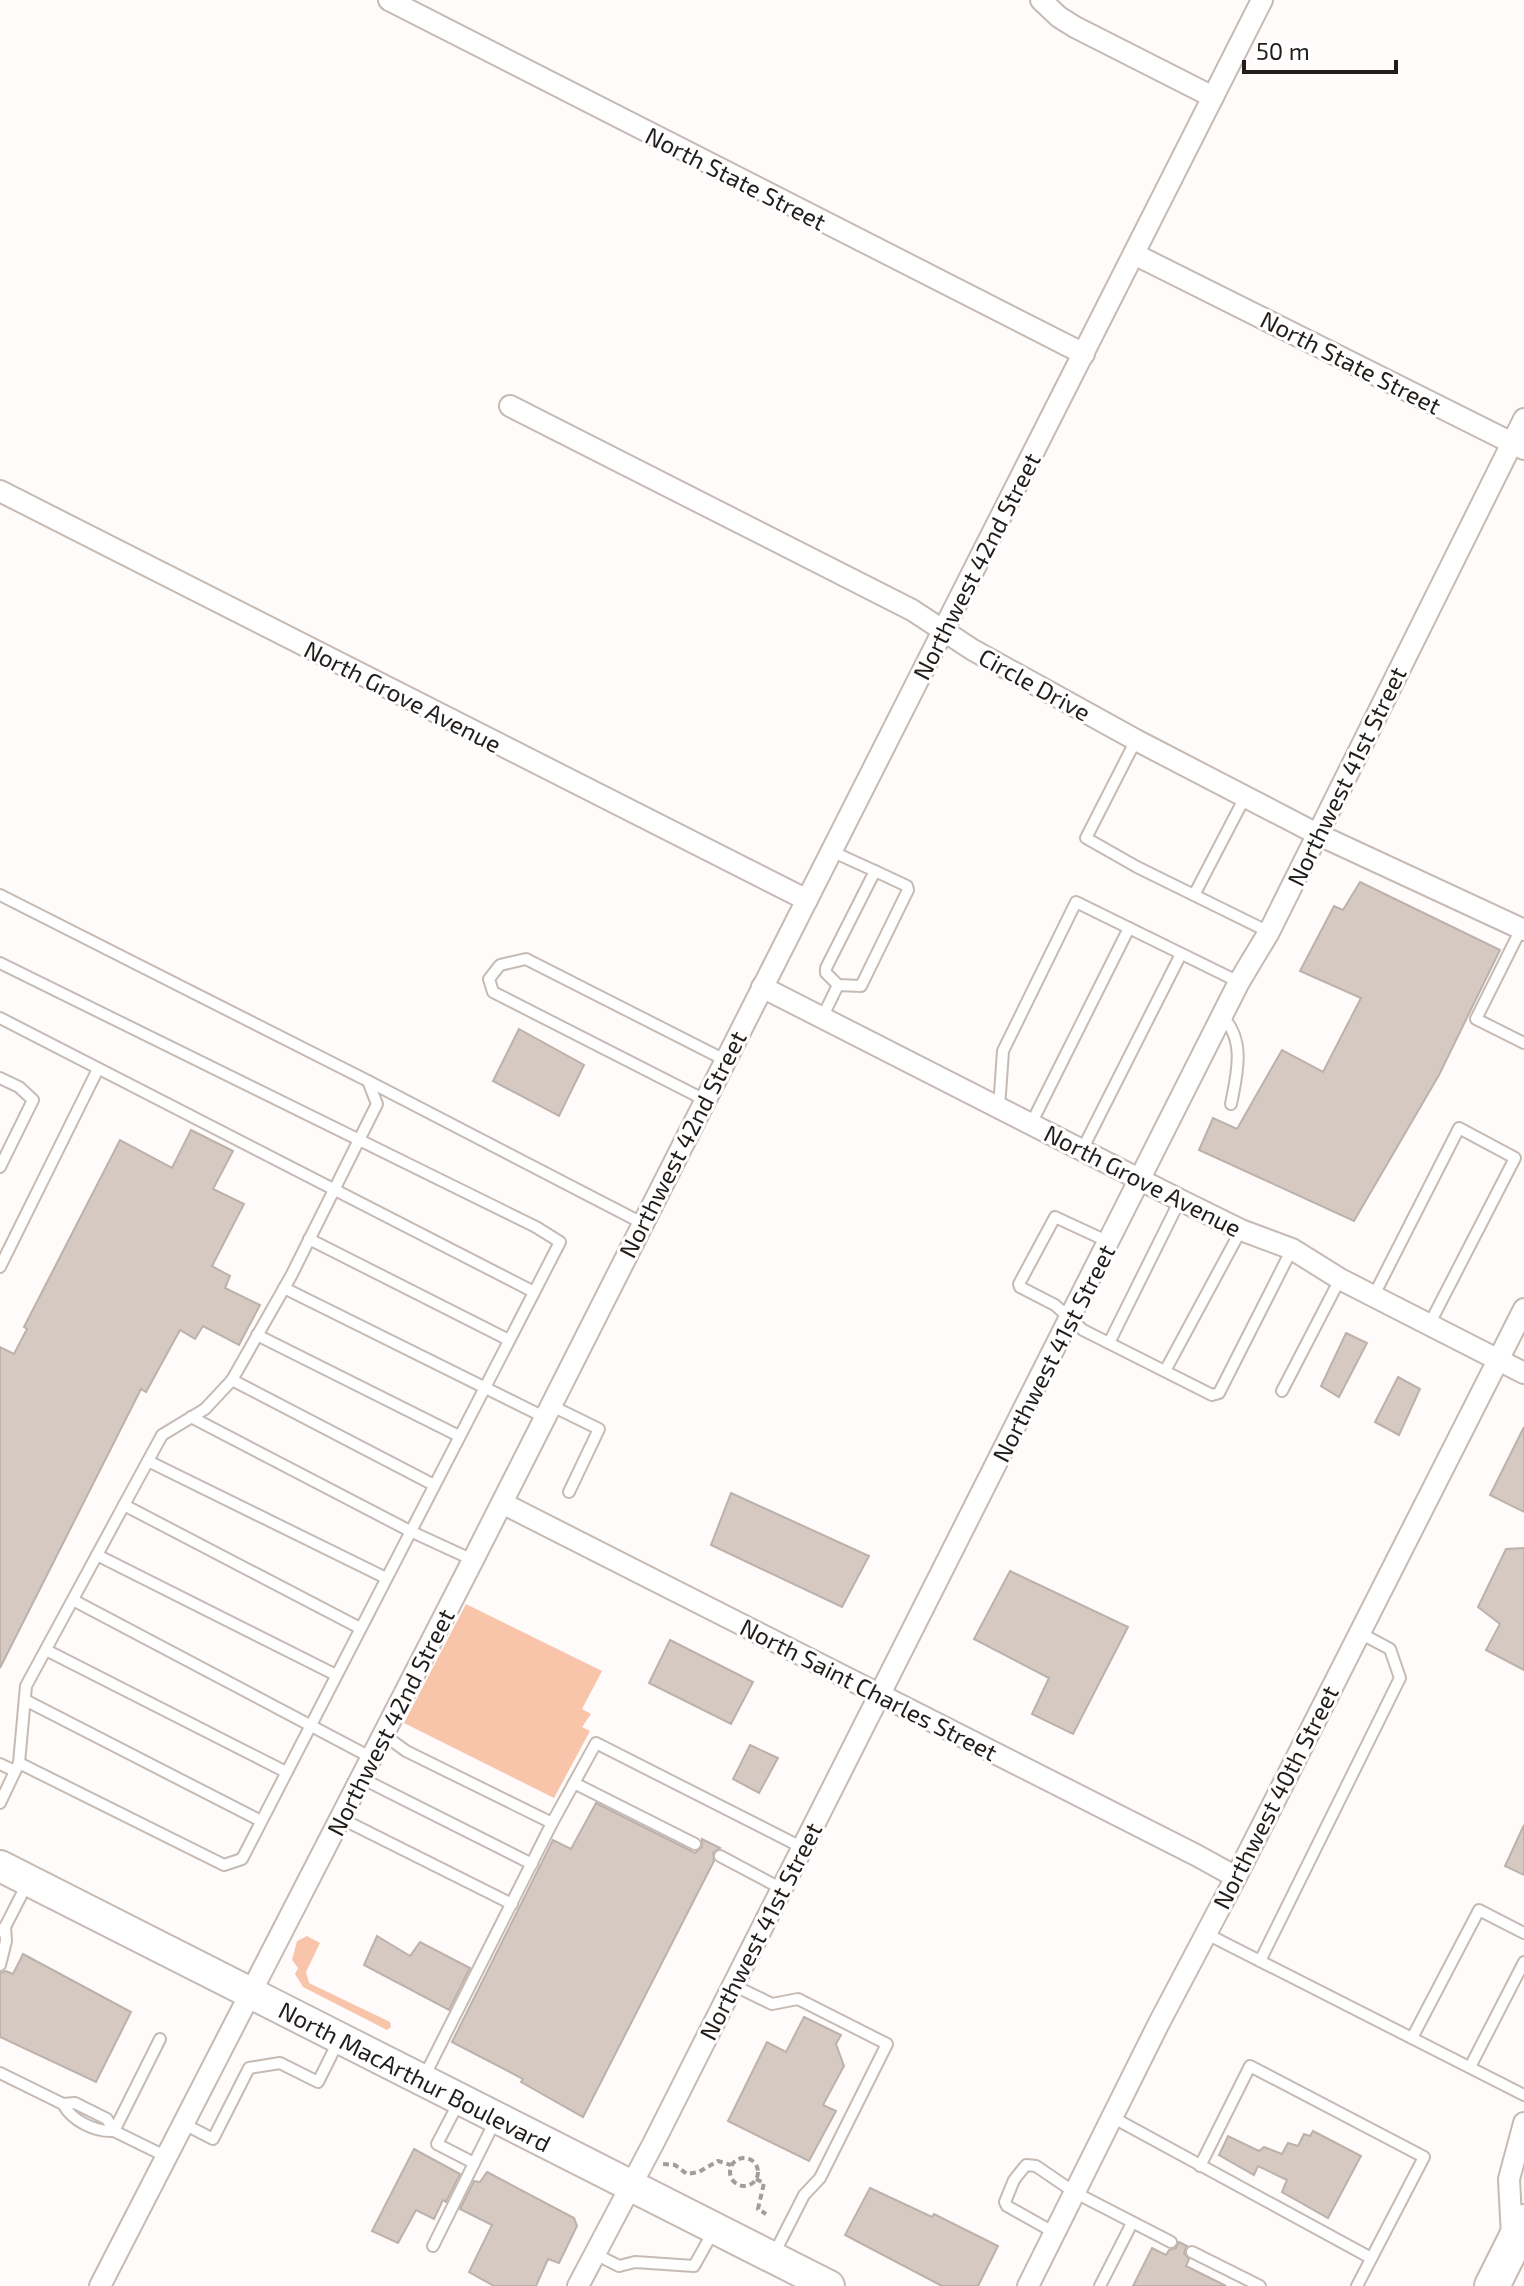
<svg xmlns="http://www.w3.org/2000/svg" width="1524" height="2286" viewBox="0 0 1524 2286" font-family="'Exo 2',sans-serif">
<rect width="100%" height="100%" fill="#fefbfa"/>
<g fill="#f8c5ab">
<polygon points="466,1604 602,1671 582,1709 591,1714 582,1727 590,1731 554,1798 404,1723"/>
<polygon points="307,1936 320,1943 306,1972 309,1983 390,2022 391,2027 387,2030 303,1987 295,1974 298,1968 292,1960 297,1941"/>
</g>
<g fill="#d5c9c2" stroke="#bdb1ab" stroke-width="2">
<polygon points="1360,882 1500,950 1439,1075 1354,1221 1199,1150 1213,1118 1237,1129 1282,1050 1323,1072 1361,998 1300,971 1334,906 1343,910"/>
<polygon points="519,1029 584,1065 559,1116 493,1081"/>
<polygon points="191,1130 233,1151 213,1189 244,1204 212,1266 230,1276 225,1288 260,1305 239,1345 203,1326 195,1339 180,1330 146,1392 141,1389 0,1668 0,1347 14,1354 27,1329 24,1327 120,1140 172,1168"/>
<polygon points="1346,1333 1367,1343 1339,1397 1321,1386"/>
<polygon points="1398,1377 1420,1389 1399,1435 1375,1422"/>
<polygon points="1524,1427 1524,1512 1490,1495"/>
<polygon points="731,1493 869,1556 842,1607 711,1545"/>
<polygon points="1524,1548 1524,1670 1486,1650 1500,1624 1478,1607 1506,1549"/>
<polygon points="1010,1571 1128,1627 1073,1734 1032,1714 1049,1678 974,1639"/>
<polygon points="670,1640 753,1682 731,1724 649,1683"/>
<polygon points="750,1745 778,1758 759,1793 733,1779"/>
<polygon points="596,1803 695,1853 702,1847 702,1839 720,1848 713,1853 714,1861 583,2117 521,2082 523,2079 452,2042 553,1840 571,1849"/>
<polygon points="1524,1825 1524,1875 1505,1866"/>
<polygon points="377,1936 410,1956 420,1942 470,1968 449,2010 364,1965"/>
<polygon points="23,1954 131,2012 96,2082 0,2037 0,1973 6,1971 13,1974"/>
<polygon points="804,2017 841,2035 836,2044 844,2066 823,2105 836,2111 809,2161 728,2121 767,2042 786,2052"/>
<polygon points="1313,2131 1361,2156 1328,2218 1282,2192 1287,2180 1258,2166 1254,2175 1219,2155 1228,2136 1259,2151 1264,2147 1282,2154 1288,2143 1298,2146 1304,2134 1310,2136"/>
<polygon points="414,2149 460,2174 446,2202 443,2200 434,2219 416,2210 398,2243 372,2231"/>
<polygon points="487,2172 574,2218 577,2226 559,2263 548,2259 536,2286 494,2286 469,2272 492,2225 460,2209 474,2181 480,2182"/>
<polygon points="870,2188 932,2217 934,2214 998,2246 978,2286 942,2286 845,2235"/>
<polygon points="1179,2242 1187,2246 1184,2253 1189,2259 1186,2266 1226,2286 1133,2286 1152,2248 1166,2255 1169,2250 1176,2248"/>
</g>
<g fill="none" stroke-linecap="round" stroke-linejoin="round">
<defs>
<g id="service">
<polyline points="1136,740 1086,838 1137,867 1269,932"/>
<polyline points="831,851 875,871"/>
<polygon points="875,871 907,886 908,890 861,986 838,985 826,973 826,968"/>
<polyline points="0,895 368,1081 642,1223"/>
<polyline points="1194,895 1245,797"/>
<polyline points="1521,929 1476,1019 1524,1043"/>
<polyline points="0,963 536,1227 560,1242 242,1859 224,1865 19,1763"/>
<path d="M1222,1016C1246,1040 1237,1074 1231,1104"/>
<polyline points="0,1018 534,1292"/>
<polyline points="822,1018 838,985"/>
<polyline points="0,1078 19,1087 33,1100 0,1167"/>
<polyline points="705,1100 493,992 489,979 500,965 526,959 725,1060"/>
<polyline points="999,1108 1003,1051 1076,902 1239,982"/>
<polyline points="1031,1124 1129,928"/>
<polyline points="1082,1150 1181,954"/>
<polyline points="309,1239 509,1340"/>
<polyline points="1109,1242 1055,1217 1019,1284 1020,1287 1055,1305 1083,1330 1212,1395 1219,1393 1292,1249"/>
<polyline points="0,1267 98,1069"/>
<polyline points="284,1288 544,1417"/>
<polyline points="1373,1297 1459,1128 1515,1158 1429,1325"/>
<polyline points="257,1335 459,1436"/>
<polyline points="1109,1343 1180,1200"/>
<polyline points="1165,1371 1241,1230"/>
<polyline points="232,1380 434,1485"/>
<polyline points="1282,1391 1340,1279"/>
<polyline points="550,1405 599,1429 569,1492"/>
<polyline points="191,1417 410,1531 473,1560"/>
<polyline points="148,1461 386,1578"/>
<polyline points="124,1505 360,1628"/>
<polyline points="97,1555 336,1675"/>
<polyline points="73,1600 372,1758"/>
<polyline points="46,1650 286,1772"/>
<polyline points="25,1700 261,1821"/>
<polyline points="384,1735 406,1751 552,1823"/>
<polyline points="0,1764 15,1771"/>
<polyline points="361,1778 532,1864"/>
<polyline points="574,1783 695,1844"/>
<polyline points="0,1803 19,1763 26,1686 124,1505 162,1435 205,1409 232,1380 291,1276 377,1104 368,1081"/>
<polyline points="340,1818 512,1904"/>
<polyline points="720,1856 782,1889"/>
<polyline points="0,1931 5,1927 27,1884"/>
<polyline points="1205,1933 1524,2095"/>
<polyline points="1260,1961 1400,1678 1390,1649 1360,1633"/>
<polyline points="0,1965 6,1941 5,1927"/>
<polyline points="733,1985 772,2004 798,1999 887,2044 820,2178 804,2195 773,2256"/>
<polyline points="1412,2038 1479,1910 1524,1933"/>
<polyline points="160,2039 114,2131 167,2157"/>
<polyline points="1470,2067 1524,1962"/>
<path d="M0,2073L63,2104L75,2103L107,2119L114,2131C95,2132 72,2121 63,2104"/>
<polyline points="424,2077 552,1823 596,1743 803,1848"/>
<polyline points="460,2100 437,2144 474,2163"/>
<polyline points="1112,2117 1371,2258"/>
<polyline points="184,2124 213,2139 249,2068 280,2063 318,2082 338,2042"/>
<polyline points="1200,2166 1250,2066 1424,2157 1357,2286"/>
<polyline points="1055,2233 1007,2206 1005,2202 1014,2180 1026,2165 1036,2166 1074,2192 1171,2242"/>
<polyline points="433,2246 496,2119"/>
<polyline points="1192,2252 1260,2286"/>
<polyline points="595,2254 619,2266 635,2262 694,2266 713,2232"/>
<polyline points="1100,2286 1132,2223"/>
</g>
<g id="minor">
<polyline points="389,0 1084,354"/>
<polyline points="1041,0 1059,17 1075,27 1213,97"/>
<polyline points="1134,254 1524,449"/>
<polyline points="510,406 912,610 973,650 1136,740 1317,834 1524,930"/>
<polyline points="0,491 807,900"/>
<polyline points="762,987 1180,1200 1241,1230 1292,1249 1340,1279 1524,1373"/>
<polyline points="502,1503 1196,1855 1236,1877"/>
<polyline points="1512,2237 1509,2179 1524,2123"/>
<polyline points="100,2286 473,1560 1262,0"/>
<polyline points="578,2286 654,2142 1239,982 1269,932 1524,419"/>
<polyline points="1028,2286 1159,2023 1236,1877 1524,1309"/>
</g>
<polyline id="secondary" points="0,1866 829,2286"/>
<polyline id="trunk" points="1492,2286 1524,2222"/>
</defs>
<use href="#service" stroke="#c6bab4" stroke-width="14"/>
<use href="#minor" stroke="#c6bab4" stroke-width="24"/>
<use href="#secondary" stroke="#c6bab4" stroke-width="34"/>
<use href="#trunk" stroke="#c6bab4" stroke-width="38"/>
<g stroke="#a09d9b" stroke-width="4" stroke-dasharray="6 4" stroke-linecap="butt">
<circle cx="744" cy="2172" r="14"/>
<polyline points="663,2164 675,2165 687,2174 699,2172 718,2161 731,2165"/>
<polyline points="756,2179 764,2183 758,2209 766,2214"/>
</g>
<use href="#service" stroke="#fff" stroke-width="10"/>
<use href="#minor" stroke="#fff" stroke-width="20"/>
<use href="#secondary" stroke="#fff" stroke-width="30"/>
<use href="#trunk" stroke="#fff" stroke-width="34"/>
</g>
<g text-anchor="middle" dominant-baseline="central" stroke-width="6" stroke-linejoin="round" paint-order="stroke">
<g font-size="24" fill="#211d1a" stroke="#fff">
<text transform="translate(736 178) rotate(27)">North State Street</text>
<text transform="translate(1351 362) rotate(27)">North State Street</text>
<text transform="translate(976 566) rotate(-63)">Northwest 42nd Street</text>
<text transform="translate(1035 684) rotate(29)">Circle Drive</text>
<text transform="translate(403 696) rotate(27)">North Grove Avenue</text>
<text transform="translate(1346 776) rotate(-64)">Northwest 41st Street</text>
<text transform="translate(682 1144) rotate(-63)">Northwest 42nd Street</text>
<text transform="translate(1143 1180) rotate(27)">North Grove Avenue</text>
<text transform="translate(1053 1353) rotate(-63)">Northwest 41st Street</text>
<text transform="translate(869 1689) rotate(27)">North Saint Charles Street</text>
<text transform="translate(390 1722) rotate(-63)">Northwest 42nd Street</text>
<text transform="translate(1275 1797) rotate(-63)">Northwest 40th Street</text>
<text transform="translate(760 1931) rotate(-63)">Northwest 41st Street</text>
<text transform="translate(415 2076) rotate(27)">North MacArthur Boulevard</text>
</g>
</g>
<path d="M1244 60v12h152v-12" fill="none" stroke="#211d1a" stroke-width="4"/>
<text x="1256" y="60" font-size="24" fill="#211d1a" stroke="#ffffff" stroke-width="6" paint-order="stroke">50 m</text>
</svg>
